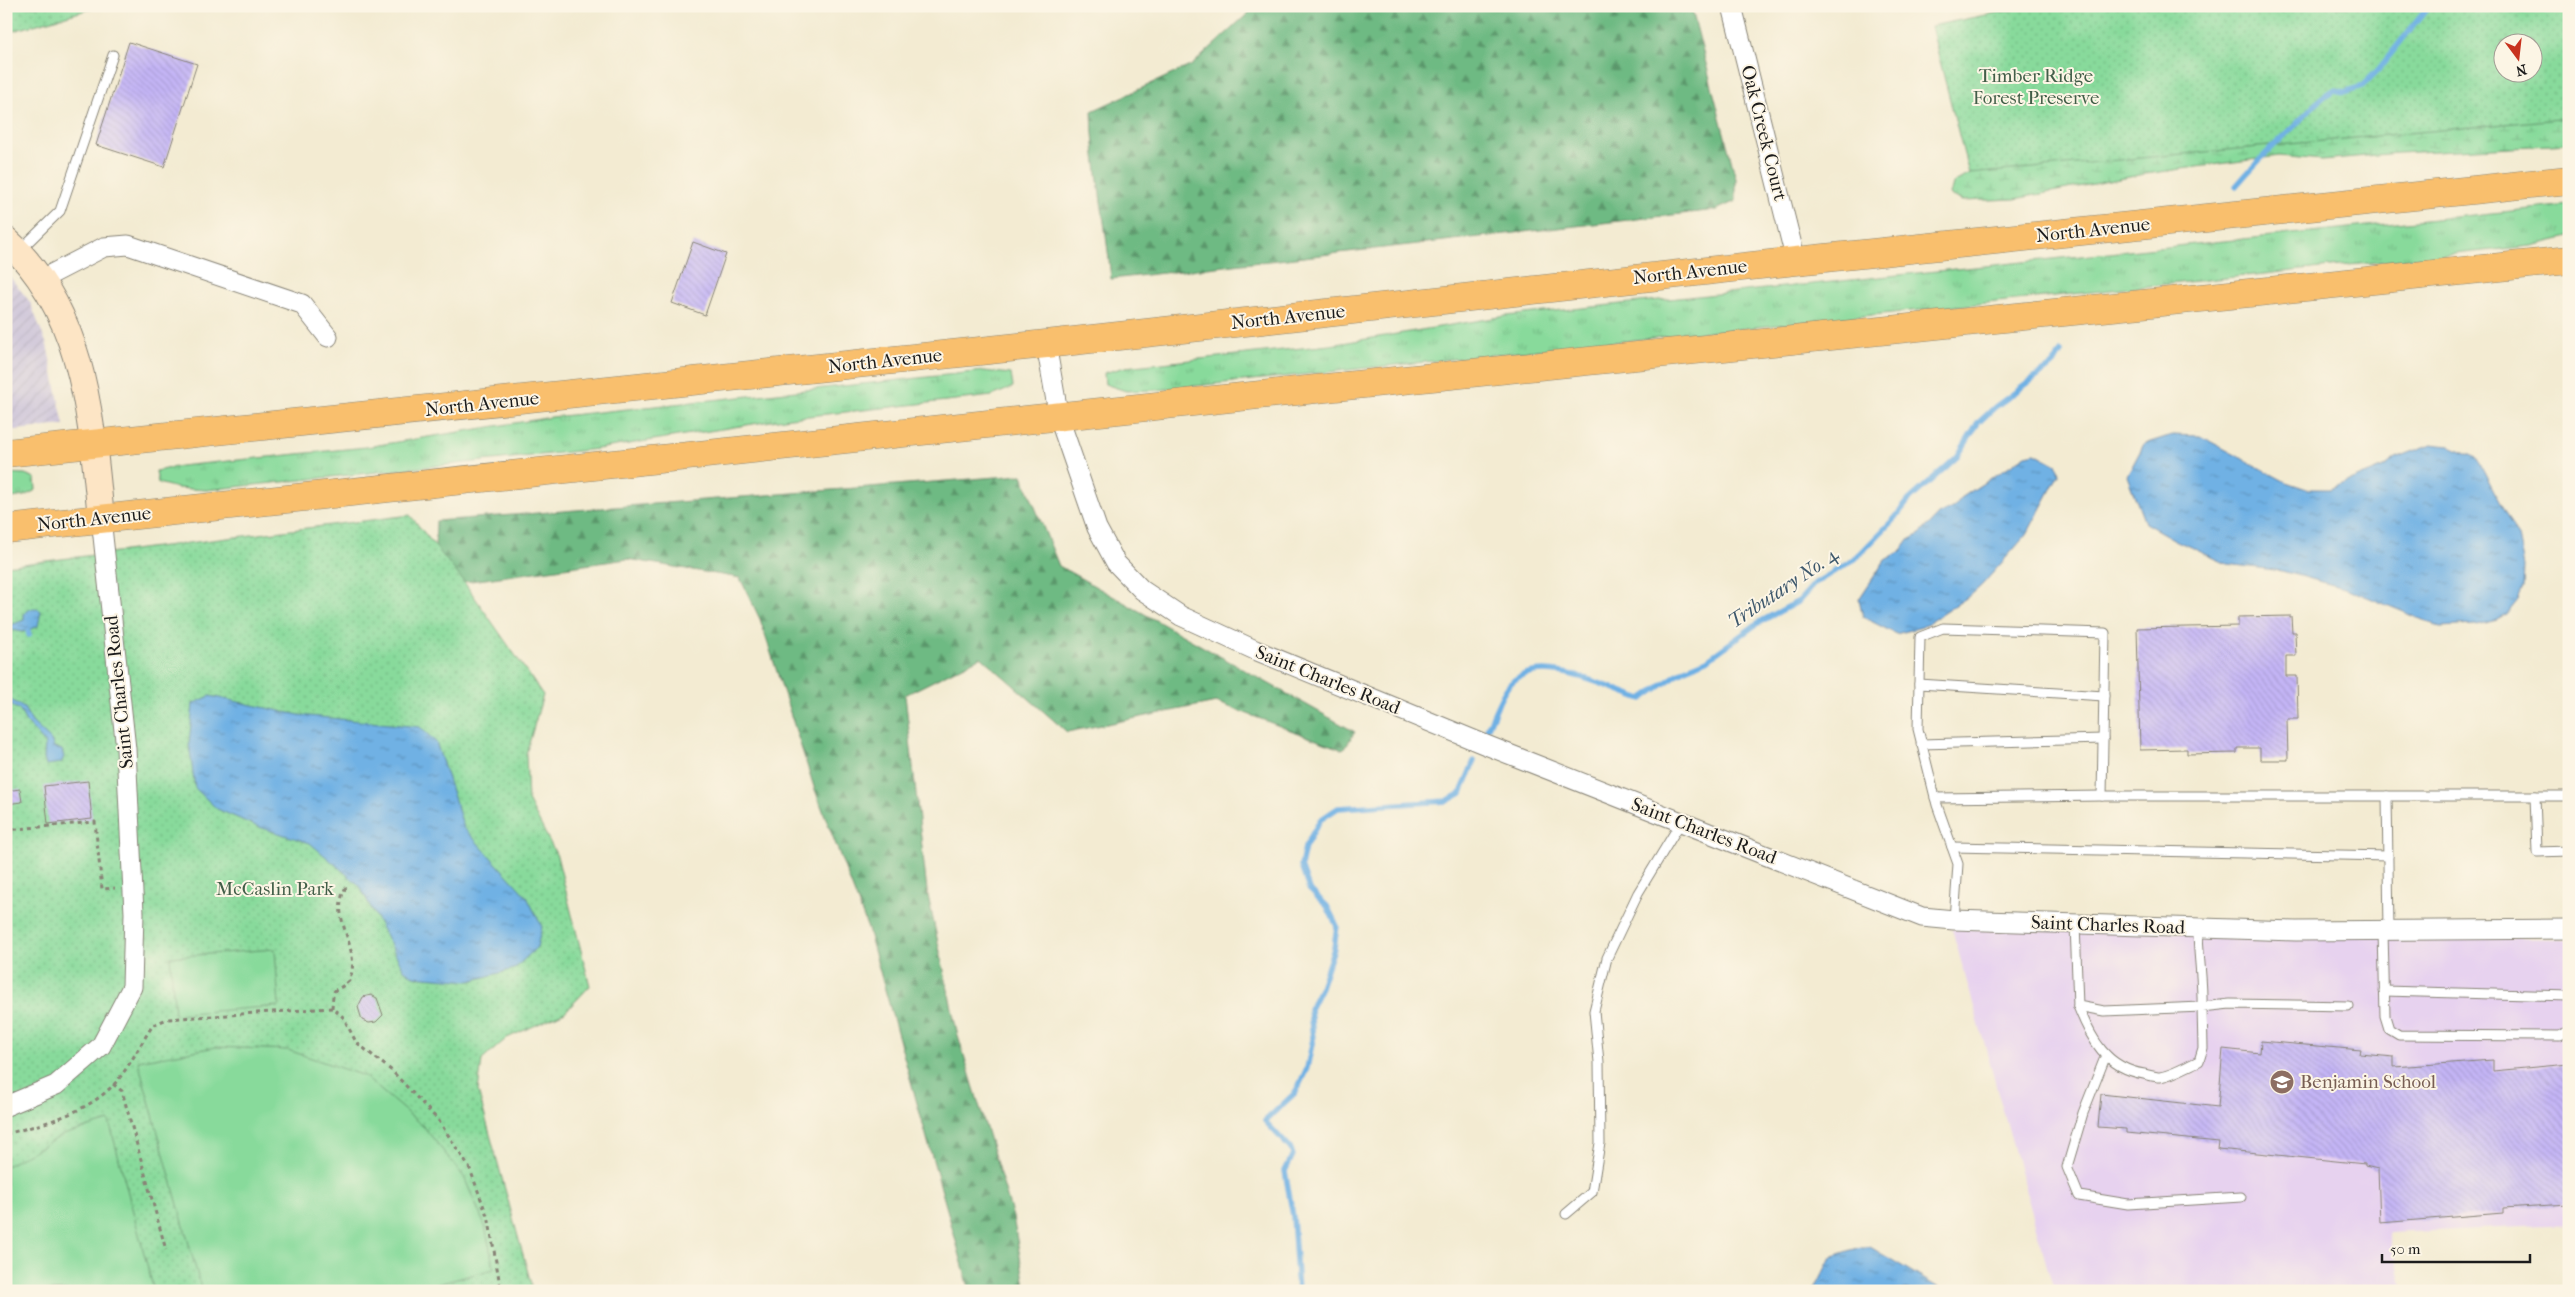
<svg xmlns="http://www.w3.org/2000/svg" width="2575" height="1297" viewBox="0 0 2575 1297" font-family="'IM FELL French Canon',serif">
<defs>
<pattern id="industrial-furrows" width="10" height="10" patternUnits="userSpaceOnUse" patternTransform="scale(1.25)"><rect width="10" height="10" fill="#c8bfd8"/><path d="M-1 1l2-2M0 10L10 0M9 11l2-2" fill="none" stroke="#aba4b9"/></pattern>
<pattern id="grass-tufts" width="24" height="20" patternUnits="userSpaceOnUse" patternTransform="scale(1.25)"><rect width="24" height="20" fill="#88da9b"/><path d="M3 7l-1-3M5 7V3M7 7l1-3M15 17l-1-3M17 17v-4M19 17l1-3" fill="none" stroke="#75ba85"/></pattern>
<pattern id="forest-firs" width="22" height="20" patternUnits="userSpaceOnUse" patternTransform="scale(1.25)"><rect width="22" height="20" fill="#6eba83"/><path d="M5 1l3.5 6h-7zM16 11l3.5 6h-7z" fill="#5a966a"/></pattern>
<pattern id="wetland-marsh" width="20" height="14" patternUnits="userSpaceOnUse" patternTransform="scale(1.25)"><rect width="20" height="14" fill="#88da9b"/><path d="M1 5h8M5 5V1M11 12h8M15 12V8" fill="none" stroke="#75ba85"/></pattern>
<pattern id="park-dots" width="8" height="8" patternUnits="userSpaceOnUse" patternTransform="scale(1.25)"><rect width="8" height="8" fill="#88da9b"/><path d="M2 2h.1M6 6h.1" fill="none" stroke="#75ba85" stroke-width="1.8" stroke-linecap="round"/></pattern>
<pattern id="water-ripples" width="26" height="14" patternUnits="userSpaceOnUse" patternTransform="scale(1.25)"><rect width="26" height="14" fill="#70b1e4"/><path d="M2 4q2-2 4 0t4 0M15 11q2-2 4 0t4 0" fill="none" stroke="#5b8fb8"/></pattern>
<pattern id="building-back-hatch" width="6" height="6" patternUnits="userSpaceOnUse" patternTransform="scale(1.25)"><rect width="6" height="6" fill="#c4b5f6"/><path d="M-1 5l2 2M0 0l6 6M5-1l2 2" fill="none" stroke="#a89bd2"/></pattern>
</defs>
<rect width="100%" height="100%" fill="#fcf5e5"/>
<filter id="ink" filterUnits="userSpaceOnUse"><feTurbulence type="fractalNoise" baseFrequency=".02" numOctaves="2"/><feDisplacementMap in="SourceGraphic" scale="10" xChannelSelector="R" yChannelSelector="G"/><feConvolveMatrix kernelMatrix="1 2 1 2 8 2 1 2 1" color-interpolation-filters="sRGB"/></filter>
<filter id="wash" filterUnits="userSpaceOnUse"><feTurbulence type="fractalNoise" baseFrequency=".0096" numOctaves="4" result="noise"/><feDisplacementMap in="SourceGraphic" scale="20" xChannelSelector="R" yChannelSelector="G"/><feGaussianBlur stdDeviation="1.12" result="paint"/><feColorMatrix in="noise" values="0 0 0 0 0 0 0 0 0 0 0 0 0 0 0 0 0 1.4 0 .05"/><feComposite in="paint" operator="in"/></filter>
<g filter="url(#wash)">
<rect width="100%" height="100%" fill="#f3ebd2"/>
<polygon fill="#e7d2ef" points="1952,929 2569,939 2569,1225 2389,1233 2404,1291 2054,1291"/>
<polygon fill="url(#industrial-furrows)" points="6,272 30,302 47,345 64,425 6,431"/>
<g fill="url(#grass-tufts)" stroke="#527b5c">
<polygon points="2569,205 2569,237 2531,246 1157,390 1126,391 1105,384 1104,373 1125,367 1330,345 1506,316"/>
<polygon points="984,371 1011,374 1013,387 992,396 790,418 597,449 206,490 177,488 158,483 156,471 180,466 366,447 552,417"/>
<polygon points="6,473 25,474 35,478 36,490 24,496 6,499"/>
</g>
<g fill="url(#forest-firs)" stroke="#456b50">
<path d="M1256,6H1691L1736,179V201L1716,210L1111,279C1106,222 1093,167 1092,111L1192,65Z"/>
<polygon points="1022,475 1059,566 1355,732 1343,750 1216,702 1067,732 981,657 905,695 927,891 957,1032 1013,1217 1026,1291 970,1291 868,929 814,787 760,619 740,578 627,559 464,582 435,549 436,521"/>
</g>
<path fill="url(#wetland-marsh)" stroke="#527b5c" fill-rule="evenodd" d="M2569,6V144L2398,153L2322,160L2279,156L2145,174L2015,199L1962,201L1950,195L1953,183L1969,174ZM2502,42H2532V72H2502Z"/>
<g fill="url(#park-dots)" stroke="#527b5c" fill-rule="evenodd">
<polygon points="6,6 101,6 6,33"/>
<path d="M2030,6H2569V118L1969,174L1931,26ZM2502,42H2532V72H2502Z"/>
<polygon points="410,515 464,582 543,695 526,754 528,800 557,856 590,986 565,1012 507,1038 482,1060 478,1091 533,1291 6,1291 6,566"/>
</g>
<g fill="#88da9b" stroke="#527b5c">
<polygon points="275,949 279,1006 175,1014 170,957"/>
<polygon points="216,1047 288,1050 364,1076 424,1127 464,1177 485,1226 494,1269 412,1291 202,1291 138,1061"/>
<polygon points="109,1121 154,1291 6,1291 6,1166 63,1135"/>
</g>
<g fill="url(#water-ripples)" stroke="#466680">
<polygon points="2172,435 2200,436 2286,482 2307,489 2330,489 2384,467 2396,458 2432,444 2450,446 2477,458 2518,537 2524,566 2523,588 2518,600 2506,615 2497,620 2476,625 2440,627 2348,589 2282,571 2227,564 2175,540 2145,523 2127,476 2144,444"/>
<polygon points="2035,453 2057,465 2059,474 2027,534 1982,585 1971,595 1922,627 1896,634 1863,617 1859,599 1885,560 1901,551 1910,539 1920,534 1938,515 1954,507 1961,498 2026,455"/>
<polygon points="30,609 38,609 41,611 38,626 23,632 6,629 6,627 24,620 24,614"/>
<polygon points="210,696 299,715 420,727 436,742 464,828 527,897 542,927 537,947 514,969 470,981 413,976 404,970 359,885 310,843 256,826 217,809 195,788 189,744 193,704"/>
<polygon points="6,697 24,708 32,722 51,740 54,747 62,750 64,757 61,763 46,765 44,759 45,743 26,722 19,709 13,707"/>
<polygon points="1860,1247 1870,1247 1944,1291 1814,1291 1831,1257"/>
</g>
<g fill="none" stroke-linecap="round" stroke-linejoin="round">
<g stroke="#70b1e4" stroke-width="5.5">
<path d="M2236,186C2252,167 2266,153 2285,135C2302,120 2313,102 2334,90L2345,92L2362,86L2378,70L2429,6"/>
<polyline points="28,631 29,635"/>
<path d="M1487,729C1494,715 1500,695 1510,684C1539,652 1609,688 1642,699L1685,669L1707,660L1758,623L1799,601L1815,583L1855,559L1895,518L1909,500L1957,457L1978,423L1995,407L2054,364L2061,352"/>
<polyline points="1298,1291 1293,1216 1285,1171 1293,1155 1291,1149 1265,1121 1296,1092 1307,1068 1313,1039 1310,1009 1321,987 1334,948 1337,926 1327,906 1309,889 1301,866 1305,847 1320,820 1338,808 1447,801 1461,793 1474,761"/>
</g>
</g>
<g id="blocks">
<g fill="url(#building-back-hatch)">
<polygon points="129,42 197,64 164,167 96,145"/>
<polygon points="693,242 726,254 705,315 672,303"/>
<polygon points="2291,616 2292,632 2295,632 2296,656 2286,656 2286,676 2297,676 2298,719 2287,719 2288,760 2260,760 2260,748 2237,748 2237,753 2187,754 2187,749 2140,750 2137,628 2238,626 2238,617"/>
<polygon points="88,781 92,819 48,824 44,786"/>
<polygon points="20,789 22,802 6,804 6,791"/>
<polygon points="371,995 377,998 383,1015 376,1022 369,1023 362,1020 358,1007 363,997"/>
<polygon points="2261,1041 2361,1050 2360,1054 2394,1057 2394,1067 2493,1060 2493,1071 2569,1064 2569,1204 2503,1208 2503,1213 2380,1223 2378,1169 2365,1166 2365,1164 2218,1149 2219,1142 2126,1133 2126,1129 2098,1127 2101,1094 2218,1107 2223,1049 2260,1053"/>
</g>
</g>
</g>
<g filter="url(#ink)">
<use href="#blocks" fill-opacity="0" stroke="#888477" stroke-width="1"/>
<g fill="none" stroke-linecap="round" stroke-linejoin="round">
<defs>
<g id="lane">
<polyline points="19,251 60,211 113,55"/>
<polyline points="1919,684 2104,696"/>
<polyline points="1921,744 2103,739"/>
<polyline points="2387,796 2389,931"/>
<polyline points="2535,796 2537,852 2569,851"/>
<polyline points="1935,798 2102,796"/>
<polyline points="1952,847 2388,856"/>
<polyline points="1954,920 1958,864 1937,805 1918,729 1920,637 1943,628 2105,633 2102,796 2569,796"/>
<path d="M2075,924L2078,1006L2104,1011L2202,1007C2203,981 2198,955 2198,928"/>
<polyline points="2383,931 2385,1016 2389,1029 2399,1035 2560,1036 2569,1031"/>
<polyline points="2384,991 2569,996"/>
<path d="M2078,1006C2091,1039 2106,1068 2144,1074C2149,1075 2155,1077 2160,1077C2173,1075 2187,1066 2199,1061L2203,1048L2202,1007L2230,1004L2348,1006"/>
<polyline points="2106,1055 2083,1113 2067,1167 2079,1196 2128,1204 2241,1197"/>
<polyline points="1566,1214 1592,1192 1600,1143 1599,1062 1594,1011 1607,958 1638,893 1681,822"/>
</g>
<g id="street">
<polyline points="1732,6 1796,261"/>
<polyline points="42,279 104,247 128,245 302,304 328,337"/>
<polyline points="1046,344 1059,418 1097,528 1116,563 1142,590 1181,616 1255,650 1486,745 1922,917 1954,920 2296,931 2569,929"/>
<polyline points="6,1106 56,1085 101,1046 132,987 134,913 126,749 101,518"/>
</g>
<path id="secondary" d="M6,240C85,311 91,419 101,518"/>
<g id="primary">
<polyline points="6,453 1046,344 1796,261 2569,180"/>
<polyline points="6,529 1287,392 2569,260"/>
</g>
</defs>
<use href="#lane" stroke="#888477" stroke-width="11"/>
<use href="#street" stroke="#888477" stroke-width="21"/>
<use href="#secondary" stroke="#888477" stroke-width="28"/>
<use href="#primary" stroke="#888477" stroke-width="29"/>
<g stroke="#888477" stroke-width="3" stroke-dasharray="4 4" stroke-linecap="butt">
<polyline points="6,830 95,822 102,889 115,888"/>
<path d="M332,1008C334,981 333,996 349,981C364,947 325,917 348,884"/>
<polyline points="113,1084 122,1091 166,1250"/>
<path d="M6,1134C46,1123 89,1113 117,1081C131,1064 141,1043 153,1025L167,1019L332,1008L343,1017L356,1042L392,1071L439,1121L470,1169L489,1221L501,1291"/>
</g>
<use href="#lane" stroke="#fff" stroke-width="9"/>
<use href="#street" stroke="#fff" stroke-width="19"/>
<use href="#secondary" stroke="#fde5c5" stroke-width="26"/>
<use href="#primary" stroke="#f9bf6d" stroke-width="28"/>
</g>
</g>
<defs>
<symbol id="school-disc" viewBox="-11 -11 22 22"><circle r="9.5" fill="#8d6e63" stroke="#fcf5e5"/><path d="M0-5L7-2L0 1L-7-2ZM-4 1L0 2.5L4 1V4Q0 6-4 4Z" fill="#fff"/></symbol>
</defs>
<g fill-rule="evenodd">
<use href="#school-disc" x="2268" y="1068" width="28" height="28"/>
</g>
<g text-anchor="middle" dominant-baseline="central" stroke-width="4" stroke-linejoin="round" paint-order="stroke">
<g font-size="19" fill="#425e48" stroke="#fcf5e5">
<text x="2036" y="76">Timber Ridge<tspan x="2036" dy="22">Forest Preserve</tspan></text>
<text x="275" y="889">McCaslin Park</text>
</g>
<g font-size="19" fill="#1c1c1c" stroke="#fcf5e5">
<text transform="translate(1764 133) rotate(76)">Oak Creek Court</text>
<text transform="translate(2093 230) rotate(-6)">North Avenue</text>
<text transform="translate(1690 272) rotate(-6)">North Avenue</text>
<text transform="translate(1288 317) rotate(-6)">North Avenue</text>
<text transform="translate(885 361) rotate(-6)">North Avenue</text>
<text transform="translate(482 404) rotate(-6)">North Avenue</text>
<text transform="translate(94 519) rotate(-6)">North Avenue</text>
<text transform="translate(1328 680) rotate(22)">Saint Charles Road</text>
<text transform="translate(119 692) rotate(-96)">Saint Charles Road</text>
<text transform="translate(1704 831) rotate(21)">Saint Charles Road</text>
<text transform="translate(2108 925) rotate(2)">Saint Charles Road</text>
</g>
<g font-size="19" fill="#785e54" stroke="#fcf5e5" text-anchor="start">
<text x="2300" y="1082">Benjamin School</text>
</g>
<g font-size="20" font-style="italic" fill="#3e586c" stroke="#fcf5e5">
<text transform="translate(1783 588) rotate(-34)">Tributary No. 4</text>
</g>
</g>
<rect width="2575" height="1297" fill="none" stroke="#fcf5e5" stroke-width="25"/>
<g transform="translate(2518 58) rotate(165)"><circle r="24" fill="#fcf5e5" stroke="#a29e95"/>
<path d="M0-4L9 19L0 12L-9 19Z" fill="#c8321e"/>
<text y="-8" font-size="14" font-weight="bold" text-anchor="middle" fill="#1c1c1c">N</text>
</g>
<path d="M2382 1254v8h148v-8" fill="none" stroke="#1c1c1c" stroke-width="2.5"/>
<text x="2390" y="1254" font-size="15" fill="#1c1c1c" stroke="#fcf5e5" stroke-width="4" paint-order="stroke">50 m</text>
</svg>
